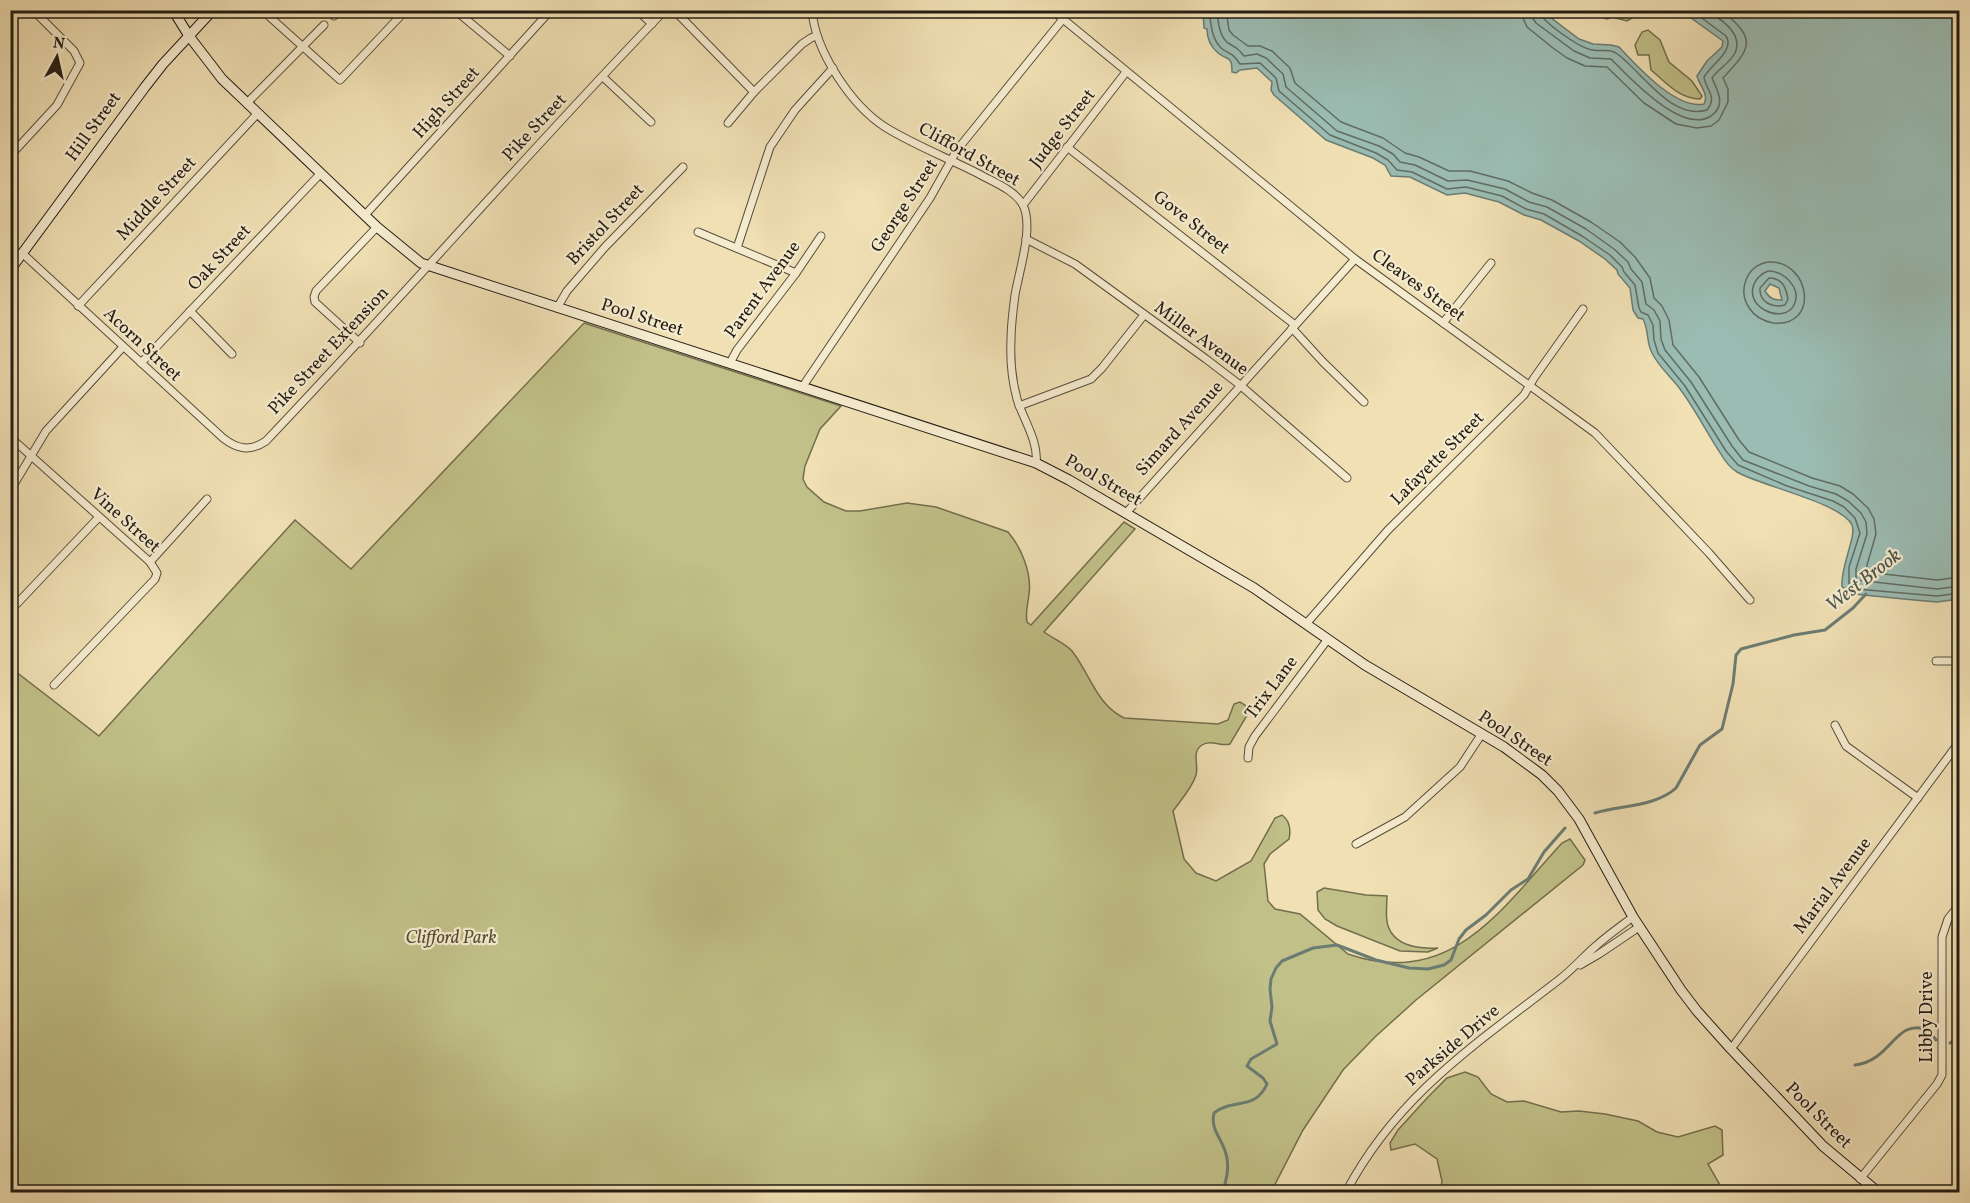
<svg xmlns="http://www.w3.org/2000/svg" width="1970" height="1203" viewBox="0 0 1970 1203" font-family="Vollkorn,serif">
<rect width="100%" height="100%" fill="#f0e0b4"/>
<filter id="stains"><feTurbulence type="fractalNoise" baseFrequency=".00333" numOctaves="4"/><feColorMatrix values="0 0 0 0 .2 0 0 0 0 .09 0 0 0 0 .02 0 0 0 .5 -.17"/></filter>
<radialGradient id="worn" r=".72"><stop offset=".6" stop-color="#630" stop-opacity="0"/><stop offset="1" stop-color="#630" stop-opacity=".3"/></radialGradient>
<g fill="#c1c088" stroke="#726e4e" stroke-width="1.5">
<polygon points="1607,10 1632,11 1634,17 1627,21 1612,17 1607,19 1604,18"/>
<path d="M1648,30L1660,40L1669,62L1692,81L1702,96L1700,99C1678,98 1667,83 1651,70L1649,55H1638L1635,45L1642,32Z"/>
<path d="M584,323L841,406L820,429L805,466L803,479L807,487L824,502L846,511H860L907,503L936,507L1008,532C1021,547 1032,573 1029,594C1028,604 1025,612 1027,622L1031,625L1124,522L1135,529L1044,632C1052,638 1065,643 1072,651C1090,674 1096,704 1124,718L1218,724L1228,720L1234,704L1240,702L1245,705L1249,712L1230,744C1221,747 1211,739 1202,745C1191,752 1199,764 1196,775C1192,788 1181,800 1173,811L1184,859L1196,873L1216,881L1251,861L1275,818L1282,815C1290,821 1291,830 1289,839L1270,854L1264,864L1268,901L1275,909L1300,914L1348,954C1451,990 1502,908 1562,843L1570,839L1585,860L1583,865L1416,1000L1375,1037L1343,1070L1303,1130L1271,1192H11L10,1109L15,1062L10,1059L11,668L99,736L295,520L351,569Z"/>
<path d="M1324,888L1366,895L1387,896C1387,905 1385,917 1388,926C1395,946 1419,949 1438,948L1428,952L1400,951L1337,926L1325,919L1318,910L1317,892Z"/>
<polygon points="1465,1072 1478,1077 1491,1094 1507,1102 1524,1101 1561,1112 1579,1111 1605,1114 1638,1121 1657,1132 1678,1137 1715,1126 1722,1130 1723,1155 1708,1164 1724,1192 1440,1192 1442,1181 1437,1159 1415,1144 1391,1150 1390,1143 1398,1130 1428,1097 1447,1078"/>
</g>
<path fill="#9bbcb3" stroke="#6b7c73" stroke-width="1.5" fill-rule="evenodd" d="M1203,11H1542L1579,39L1593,44L1611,45L1619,47C1637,66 1676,110 1704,104C1709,94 1700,87 1697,76L1707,61L1722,47L1723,41L1684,13L1674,11H1959V599L1937,602L1914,600L1854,594L1842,587C1840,567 1857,536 1852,525C1842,503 1761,486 1737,472C1730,468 1723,458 1719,451C1706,431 1695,409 1680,389C1671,377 1659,367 1652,353C1646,342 1649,330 1643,319L1638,318L1633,310L1630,288L1618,274L1617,270L1605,259L1579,241L1541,220L1524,215L1499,202L1465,193L1447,195L1410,177L1391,176L1385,165L1373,158L1326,140L1274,95L1271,90L1272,82L1257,68L1240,70L1236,73L1232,72C1232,55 1228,61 1218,53C1211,47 1207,38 1207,29L1204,28ZM1770,284L1779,288L1782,300C1774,300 1770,299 1765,291Z"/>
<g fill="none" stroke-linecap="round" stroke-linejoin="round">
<g stroke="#606c63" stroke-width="1.5">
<path d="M1209,10C1211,23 1211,38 1221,48C1230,55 1232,52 1240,64L1260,63L1276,78L1279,91L1330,135L1376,153L1388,160L1397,170L1412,172L1447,189L1466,187L1502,196L1526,209L1544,214L1582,236L1610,255L1622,267L1624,272L1635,285L1639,308L1641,312L1648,315L1653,325L1654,340L1658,353L1685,386L1726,451L1738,465L1787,486L1833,501L1844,507L1855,518L1860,533L1849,567V584L1856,589L1937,596L1960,593"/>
<path d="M1217,10C1218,21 1219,36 1228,43C1235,47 1239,49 1244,56L1257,54L1266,58L1283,74L1286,87L1337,131L1379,146L1393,154L1400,162L1415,165L1448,181L1467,180L1505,189L1529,202L1547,207L1586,229L1614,249L1628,262L1631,269L1642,282L1646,304L1654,310L1660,321L1661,339L1665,350L1691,382L1732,446L1743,460L1809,486L1836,494L1848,501L1861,513L1866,522L1867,534L1856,569V580L1937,589L1960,586"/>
<polyline points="1226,10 1229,30 1233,35 1248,46 1260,46 1272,51 1290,68 1295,83 1341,122 1383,138 1405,153 1419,157 1449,171 1470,171 1508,181 1532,193 1552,200 1591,222 1620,242 1635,257 1650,278 1654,298 1662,306 1669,320 1673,345 1699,377 1739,440 1749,452 1812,478 1840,486 1853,494 1868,508 1874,519 1876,534 1867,565 1866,572 1937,580 1960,577"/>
<path d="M1522,10L1523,18L1527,27L1553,48L1567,58L1585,66L1607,67L1644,103L1676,124L1697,128L1711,126L1719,120L1728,102V89L1723,78C1752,47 1757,39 1721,10"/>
<path d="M1531,10L1532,17L1536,23L1574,51L1590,58L1611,59C1629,77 1682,135 1711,116C1727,105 1717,90 1712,78C1718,69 1730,63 1735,53C1744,33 1719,17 1704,10"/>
<path d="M1539,10C1540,21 1581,49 1593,50C1601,52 1609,48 1616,53C1641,70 1671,121 1707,110C1718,96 1706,91 1704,77C1712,64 1735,50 1726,36L1691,10"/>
<path d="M1768,262C1811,260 1820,328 1773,323C1764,321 1755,317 1750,309C1737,291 1746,266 1768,262Z"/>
<path d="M1768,271C1784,270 1802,289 1794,305C1784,326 1738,306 1757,279C1761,275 1762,273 1768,271Z"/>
<path d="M1769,278C1782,278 1786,287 1788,299L1785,305C1773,308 1759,303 1760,288Z"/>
</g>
<g stroke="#6b7c73" stroke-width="3">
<path d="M1595,813C1621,805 1655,807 1676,788L1700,745L1722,729L1733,684L1736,655L1741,649L1794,635L1825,630L1853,608L1866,594"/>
<polyline points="1950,1043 1960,1037"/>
<path d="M1855,1065C1892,1061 1895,1017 1928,1030L1936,1040"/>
<path d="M1223,1192C1226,1180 1230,1167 1226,1154C1222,1138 1210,1130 1214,1113C1233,1098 1255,1111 1267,1084L1263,1078L1247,1066L1251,1059L1277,1044L1270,1021L1272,1007L1270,989L1271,979L1276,968L1282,961L1313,948L1337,945L1376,960L1409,968L1428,969L1444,965L1451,960L1459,939L1466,930L1486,915L1511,890L1528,879L1544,852L1565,828"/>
</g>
<defs>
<g id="street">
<polyline points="262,10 340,80 406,10"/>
<polyline points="455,10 510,56"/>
<polyline points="637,10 652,24"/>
<polyline points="674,10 754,92"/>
<path d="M812,10C815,51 851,105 885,127C914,145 948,158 979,174C993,182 1015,190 1023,205C1034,227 1019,271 1015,295C1013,310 1011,325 1011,340C1010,360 1012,380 1017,399C1023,419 1039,442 1036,463"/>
<polyline points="1052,10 1355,259 1595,433 1709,553 1750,600"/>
<polyline points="334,16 339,10"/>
<polyline points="603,77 651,122"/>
<polyline points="247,103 324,25"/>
<polyline points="728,123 754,92 802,44 811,38 816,36"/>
<polyline points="1067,147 1295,325"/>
<polyline points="10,156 57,105 80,63 74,51 33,10"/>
<polyline points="1023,205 1126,72"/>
<polyline points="365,215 551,10"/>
<polyline points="698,232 796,273"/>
<polyline points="1026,239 1075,264 1206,359 1240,385 1347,478"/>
<polyline points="737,248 770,147 795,110 833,68"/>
<path d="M23,254L223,438C237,449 250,452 266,441C401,299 529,151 665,10"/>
<polyline points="78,306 258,113"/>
<polyline points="557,308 567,291 605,247 683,167"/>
<polyline points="190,311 232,354"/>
<polyline points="1443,323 1491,263"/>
<polyline points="1292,328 1323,362 1364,402"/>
<polyline points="360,343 315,302 314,297 316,291 377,227"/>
<polyline points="141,363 321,173"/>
<polyline points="730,363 737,350 796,273 821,236"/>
<polyline points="803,386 930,198 957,150 1063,19"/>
<polyline points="1019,406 1091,379 1102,368 1144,315"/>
<polyline points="10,437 150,562 157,573 155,579 54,685"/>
<polyline points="10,491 46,431 123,347"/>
<polyline points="1126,513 1355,259"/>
<polyline points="150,562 207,499"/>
<polyline points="10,611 99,517"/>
<polyline points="1306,624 1388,530 1524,395 1534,378 1583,309"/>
<polyline points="1936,661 1960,661"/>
<polyline points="1835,725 1846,746 1918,798"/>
<polyline points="1248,758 1249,747 1255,736 1328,639"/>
<polyline points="1356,844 1405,817 1460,767 1481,735"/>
<polyline points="1580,965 1599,954 1639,927"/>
<polyline points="1731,1049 1960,741"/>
<polyline points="1860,1179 1937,1084 1942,1075 1942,937 1948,919 1960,904"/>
<path d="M1346,1192C1397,1095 1476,1044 1560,979C1574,968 1584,956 1597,945C1608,935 1621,926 1633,917"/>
</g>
<g id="secondary">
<polyline points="173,10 189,36 222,79 377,227 421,263 1036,463 1069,480 1254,588 1365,665 1504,747 1542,775 1558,791 1579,819 1633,917 1681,990 1697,1011 1731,1049 1823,1146 1878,1192"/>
<polyline points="10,270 145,87 163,64 213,10"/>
</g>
</defs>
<use href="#street" stroke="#574d3b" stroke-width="9"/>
<use href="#secondary" stroke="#241c13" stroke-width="11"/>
<use href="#street" stroke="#f5ebce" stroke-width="7"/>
<use href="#secondary" stroke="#f5ebce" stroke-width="9"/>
</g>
<g text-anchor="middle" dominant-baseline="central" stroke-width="4.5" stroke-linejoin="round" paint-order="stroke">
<g font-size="18" fill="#241c13" stroke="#f5ebce">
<text transform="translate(447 103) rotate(-48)">High Street</text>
<text transform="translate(94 127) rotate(-54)">Hill Street</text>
<text transform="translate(535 128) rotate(-47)">Pike Street</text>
<text transform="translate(1063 129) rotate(-52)">Judge Street</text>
<text transform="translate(969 155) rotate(29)">Clifford Street</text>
<text transform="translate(157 199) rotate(-47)">Middle Street</text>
<text transform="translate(905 206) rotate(-57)">George Street</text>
<text transform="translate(1191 223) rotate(38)">Gove Street</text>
<text transform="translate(606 225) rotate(-47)">Bristol Street</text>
<text transform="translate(220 258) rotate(-47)">Oak Street</text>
<text transform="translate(1418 286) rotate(36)">Cleaves Street</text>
<text transform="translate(763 290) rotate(-54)">Parent Avenue</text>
<text transform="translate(642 318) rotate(18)">Pool Street</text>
<text transform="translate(1201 339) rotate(36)">Miller Avenue</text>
<text transform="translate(142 345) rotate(43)">Acorn Street</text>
<text transform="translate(329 351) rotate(-47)">Pike Street Extension</text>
<text transform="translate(1180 429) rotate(-48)">Simard Avenue</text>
<text transform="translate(1438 459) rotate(-45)">Lafayette Street</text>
<text transform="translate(1103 481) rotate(30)">Pool Street</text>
<text transform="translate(125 521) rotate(42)">Vine Street</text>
<text transform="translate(1272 688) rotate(-53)">Trix Lane</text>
<text transform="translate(1515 739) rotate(34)">Pool Street</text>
<text transform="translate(1833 886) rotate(-53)">Marial Avenue</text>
<text transform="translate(1927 1017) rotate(-90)">Libby Drive</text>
<text transform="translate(1453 1046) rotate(-40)">Parkside Drive</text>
<text transform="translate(1818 1116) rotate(45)">Pool Street</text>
</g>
<g font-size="18" font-style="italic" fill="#534d36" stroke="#f5ebce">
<text x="451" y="938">Clifford Park</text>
</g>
<g font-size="20" font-style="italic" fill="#4e544b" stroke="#f5ebce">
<text transform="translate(1864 581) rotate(-38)">West Brook</text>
</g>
</g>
<rect width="1970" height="1203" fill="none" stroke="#f0e0b4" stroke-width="36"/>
<rect x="12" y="12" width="1946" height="1179" fill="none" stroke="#241c13" stroke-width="3"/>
<rect x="18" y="18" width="1934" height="1167" fill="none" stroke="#241c13" stroke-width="1.5"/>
<g transform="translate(57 57) rotate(8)" stroke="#f5ebce" stroke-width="4.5" paint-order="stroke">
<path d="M0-4.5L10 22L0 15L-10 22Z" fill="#241c13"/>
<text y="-9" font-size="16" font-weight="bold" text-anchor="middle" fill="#241c13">N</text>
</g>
<rect width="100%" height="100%" filter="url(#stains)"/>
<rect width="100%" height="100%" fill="url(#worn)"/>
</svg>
